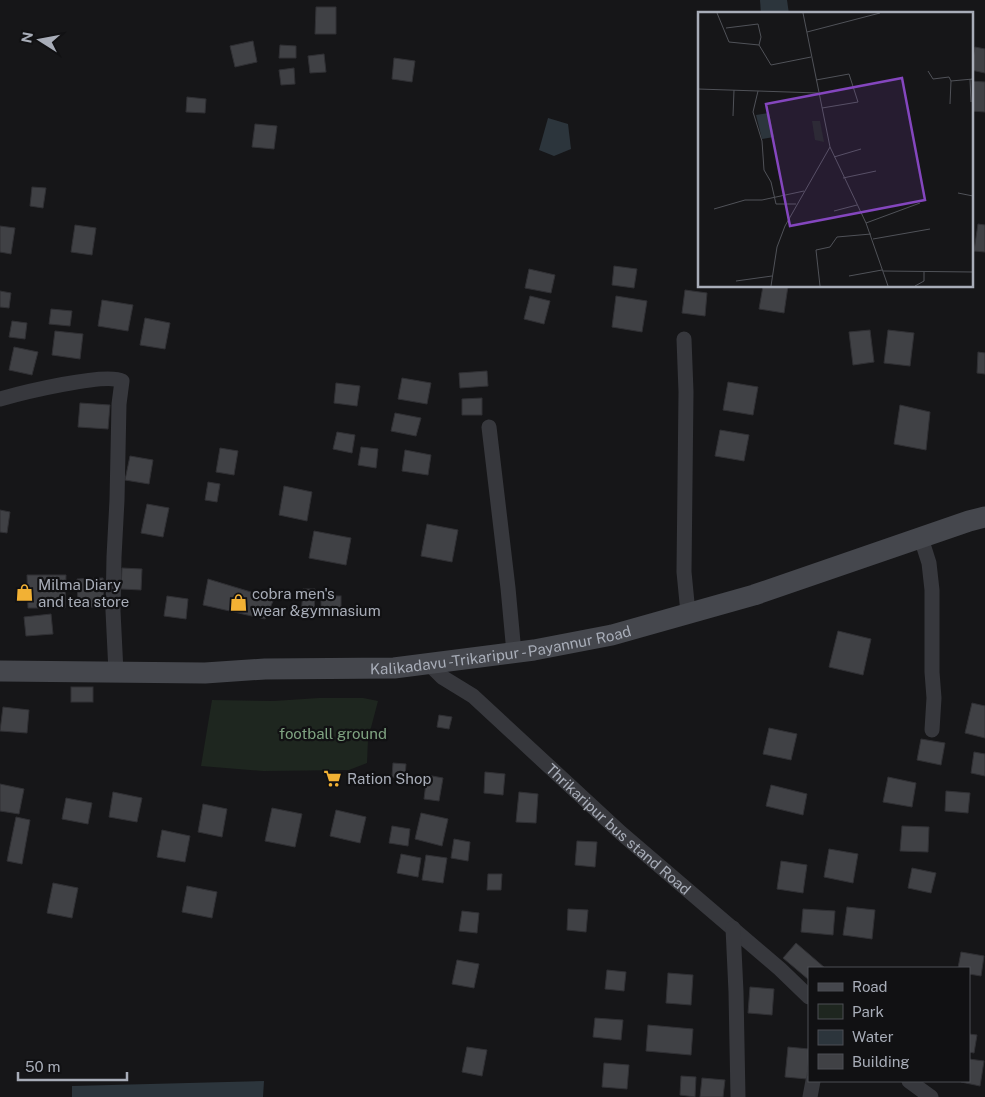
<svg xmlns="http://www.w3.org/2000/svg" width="985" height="1097" viewBox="0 0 985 1097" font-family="'Public Sans',sans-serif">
<rect width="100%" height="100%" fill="#161618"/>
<polygon fill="#1e261f" points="319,698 363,698 378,701 368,739 367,763 349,770 263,771 201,766 212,700 274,701"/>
<g fill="#2c353c">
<polygon points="760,0 787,0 789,14 761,14"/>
<polygon points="548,118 568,124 571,149 554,156 539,150"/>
<polygon points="264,1081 263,1097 72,1097 72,1086"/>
</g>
<g fill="#404145" stroke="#303034">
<polygon points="316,7 336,7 336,34 315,34"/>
<polygon points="253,41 257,62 235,67 230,46"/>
<polygon points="280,45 296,46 296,58 279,58"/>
<polygon points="975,47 985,49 985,73 971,70"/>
<polygon points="324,54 326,72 310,73 308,56"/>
<polygon points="394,58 415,61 412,82 392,79"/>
<polygon points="294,68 295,84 281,85 279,70"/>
<polygon points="971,81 985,82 985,112 971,111"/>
<polygon points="187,97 206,99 205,113 186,112"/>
<polygon points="255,124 277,126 274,149 252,147"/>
<polygon points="32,187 46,188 43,208 30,206"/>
<polygon points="978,224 985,225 985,252 974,251"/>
<polygon points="75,225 96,228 92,255 71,252"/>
<polygon points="0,226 15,228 11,254 0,252"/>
<polygon points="614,266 637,269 634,288 612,285"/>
<polygon points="529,269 555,275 551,293 525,288"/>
<polygon points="763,286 788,286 784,313 759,309"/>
<polygon points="685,290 707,293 705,316 682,313"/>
<polygon points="0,291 11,293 9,308 0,307"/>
<polygon points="530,296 550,301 544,324 524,319"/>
<polygon points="616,296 647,301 642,332 612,327"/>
<polygon points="102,300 133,305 128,331 98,326"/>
<polygon points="51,309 72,311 70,326 49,324"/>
<polygon points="145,318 170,323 165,349 140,345"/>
<polygon points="12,321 27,323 25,339 9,337"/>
<polygon points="870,330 874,362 853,365 849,332"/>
<polygon points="888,330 914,333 910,366 884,363"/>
<polygon points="55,331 83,334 80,359 52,355"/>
<polygon points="14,347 38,352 32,375 9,370"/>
<polygon points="978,352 985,353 985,374 977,373"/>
<polygon points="487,371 488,386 460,388 459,373"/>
<polygon points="402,378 431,383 427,404 398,399"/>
<polygon points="728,382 758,387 753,415 723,410"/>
<polygon points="336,383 360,386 357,406 334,403"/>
<polygon points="482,398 482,415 462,415 462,399"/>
<polygon points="80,403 110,405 108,429 78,427"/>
<polygon points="900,405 930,412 926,450 894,444"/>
<polygon points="395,413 421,418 416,436 391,431"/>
<polygon points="720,430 749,435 744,461 715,456"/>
<polygon points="337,432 355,435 352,453 333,449"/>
<polygon points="361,447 378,449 376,468 358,465"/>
<polygon points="220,448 238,451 234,475 216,472"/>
<polygon points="405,450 431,455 428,475 402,471"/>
<polygon points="130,456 153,460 149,484 125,480"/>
<polygon points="208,482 220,484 217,502 205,500"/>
<polygon points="284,486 312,492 307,521 279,515"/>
<polygon points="147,504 169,508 163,537 141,533"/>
<polygon points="0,510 10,512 7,533 0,532"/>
<polygon points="427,524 458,530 452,562 421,556"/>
<polygon points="314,531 351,538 346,565 309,558"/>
<polygon points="122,568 142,569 141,590 121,589"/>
<polygon points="27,575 66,575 65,608 28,608"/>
<polygon points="103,578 104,607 78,607 77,579"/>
<polygon points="208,579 274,599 265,619 203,605"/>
<polygon points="303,589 315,589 314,617 301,617"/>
<polygon points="167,596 188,599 186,619 164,616"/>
<rect x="321" y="596" width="20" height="20"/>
<polygon points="51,614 53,634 26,636 24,617"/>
<polygon points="838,631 871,639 863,675 829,667"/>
<rect x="71" y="687" width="22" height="15"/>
<polygon points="972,703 985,706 985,738 965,733"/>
<polygon points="3,707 29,710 27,733 0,731"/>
<polygon points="439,715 452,717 449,729 437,727"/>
<polygon points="769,728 797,734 791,760 763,754"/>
<polygon points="921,739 945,743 941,765 917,760"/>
<polygon points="974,752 985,754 985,776 971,773"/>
<polygon points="393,763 406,764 405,778 392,777"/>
<polygon points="485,772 505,774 503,795 484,793"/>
<polygon points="427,775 443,778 439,801 424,799"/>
<polygon points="888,777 916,783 912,807 883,802"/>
<polygon points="0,784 24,789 19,814 0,811"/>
<polygon points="771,785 807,794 803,815 766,806"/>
<polygon points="946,791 970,793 968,813 945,811"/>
<polygon points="113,792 142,798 137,822 109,817"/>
<polygon points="519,792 538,794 536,823 516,822"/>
<polygon points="66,798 92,803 88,824 62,819"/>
<polygon points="203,804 227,809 222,837 198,832"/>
<polygon points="272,808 302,814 295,847 265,841"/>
<polygon points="336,810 366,817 360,843 330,836"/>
<polygon points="421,813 448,819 442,846 415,839"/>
<polygon points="16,817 30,820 22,864 7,861"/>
<polygon points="392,826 410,829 408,846 389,843"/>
<polygon points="902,826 929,827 928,852 900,851"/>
<polygon points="162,830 190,836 185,862 157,857"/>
<polygon points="454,839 470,842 468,861 451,858"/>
<polygon points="577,841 597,842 595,867 575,865"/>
<polygon points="829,849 858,854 853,883 824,877"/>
<polygon points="401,854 421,858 418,877 397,873"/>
<polygon points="426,855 447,858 443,883 422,880"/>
<polygon points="781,861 807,865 803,893 777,889"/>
<polygon points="912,868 936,873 931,893 908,888"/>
<polygon points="488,874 502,874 501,890 487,890"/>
<polygon points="53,883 78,888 72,918 47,913"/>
<polygon points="187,886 217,892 212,918 182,912"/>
<polygon points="847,907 875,910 872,939 843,935"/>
<polygon points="568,909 588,910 586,932 567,930"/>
<polygon points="803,909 835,911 833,935 801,932"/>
<polygon points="462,911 479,913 477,933 459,931"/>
<polygon points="796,943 825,968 809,968 809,980 783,958"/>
<polygon points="961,952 984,956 981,976 969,974 969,968 958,968"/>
<polygon points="457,960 479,964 474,988 452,984"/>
<polygon points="607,970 626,972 624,991 605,989"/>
<polygon points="668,973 693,975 691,1005 666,1003"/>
<polygon points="750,987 774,989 772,1015 748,1013"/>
<polygon points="595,1018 623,1020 621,1040 593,1037"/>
<polygon points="648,1025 693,1029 691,1055 646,1051"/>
<polygon points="969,1034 977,1035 974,1053 969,1052"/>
<polygon points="467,1047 487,1050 482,1076 462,1072"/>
<polygon points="788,1047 809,1049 807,1079 785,1077"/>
<polygon points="969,1059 984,1061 980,1086 961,1082 961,1081 969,1081"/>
<polygon points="604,1063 629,1065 627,1089 602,1087"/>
<polygon points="681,1076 696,1077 695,1097 680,1095"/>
<polygon points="702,1078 725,1080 723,1097 700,1097"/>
</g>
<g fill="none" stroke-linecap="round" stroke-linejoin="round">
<g stroke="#37383d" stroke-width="15">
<polyline points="684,339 686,392 684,572 688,613"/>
<path d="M0,399C21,393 106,372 122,381L119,404L117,500L114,557L113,611L116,672"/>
<polyline points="489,427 508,588 514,653"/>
<polyline points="921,538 929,563 932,590 932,672 934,698 932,730"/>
<path id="s1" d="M429,664L442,677L473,696L621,833L780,969L809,997"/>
<polyline points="733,928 736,992 738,1097"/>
<polyline points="909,1081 931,1097"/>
<polyline points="810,1097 813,1081"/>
</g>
<path stroke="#45474d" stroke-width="21" id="s2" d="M0,671L205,673L265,669L394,668L534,650L612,635L754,595L969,521L985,517"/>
</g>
<defs>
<symbol id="shop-bare" viewBox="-9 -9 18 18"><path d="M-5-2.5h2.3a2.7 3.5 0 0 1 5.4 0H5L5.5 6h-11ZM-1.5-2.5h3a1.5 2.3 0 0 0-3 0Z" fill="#f2b134" stroke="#111113" stroke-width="2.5" paint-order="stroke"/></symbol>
<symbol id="supermarket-bare" viewBox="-9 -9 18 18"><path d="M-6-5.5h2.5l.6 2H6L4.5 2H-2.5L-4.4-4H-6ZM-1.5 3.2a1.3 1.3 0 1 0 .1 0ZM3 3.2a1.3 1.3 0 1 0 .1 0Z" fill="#f2b134" stroke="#111113" stroke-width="2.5" paint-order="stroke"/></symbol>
</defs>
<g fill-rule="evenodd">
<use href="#shop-bare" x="12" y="580" width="25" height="25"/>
<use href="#shop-bare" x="226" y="590" width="25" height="25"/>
<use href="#supermarket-bare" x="320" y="766" width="25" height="25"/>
</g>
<g text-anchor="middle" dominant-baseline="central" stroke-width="4.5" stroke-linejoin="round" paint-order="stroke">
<g font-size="15" fill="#a8adb8" stroke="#111113" text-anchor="start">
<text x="38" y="584">Milma Diary<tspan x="38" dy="17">and tea store</tspan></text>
<text x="252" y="593">cobra men's<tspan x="252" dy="17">wear &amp;gymnasium</tspan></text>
<text x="347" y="778">Ration Shop</text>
</g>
<g font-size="15" fill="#a8adb8" stroke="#111113">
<text stroke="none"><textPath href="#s2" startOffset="502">Kalikadavu -Trikaripur - Payannur Road</textPath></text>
<text stroke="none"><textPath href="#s1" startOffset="252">Thrikaripur bus stand Road</textPath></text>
</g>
<g font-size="15" fill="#7fa381" stroke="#111113">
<text x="333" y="733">football ground</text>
</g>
</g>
<g transform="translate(698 12)">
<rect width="275" height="275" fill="#161618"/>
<path d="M114,109H122L126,130L117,128Z" fill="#1e261f"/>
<path d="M71,101L76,125L64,127L58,103Z" fill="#2c353c"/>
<path fill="none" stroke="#505258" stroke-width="1" d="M19,1L31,30L61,33L73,53L113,45M105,1L132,135L168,211L190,274M28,16L60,12L63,25L61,33M109,20L182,1M230,59L235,67L251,65L253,69M272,67L273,90M118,68L151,62L160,90L124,96M0,77L120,81M60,79L55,100L64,129L66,158L73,170L78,192H98M252,92L253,69L275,67M35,104L36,78M136,145L163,137M145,166L178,159M260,181L275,184M16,197L47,188H64L106,179M136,199L159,193M168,211L222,191M175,227L232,217M185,259L275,260M151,264L184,258M38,269L74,264M73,274L79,235L87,214L132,135M122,274L118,238L132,235L139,225L173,222M217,274L226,269V260"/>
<path fill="#8446be" fill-opacity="0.15" stroke="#8446be" stroke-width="2.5" d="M204,66L227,188L92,214L68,92Z"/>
<rect width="275" height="275" fill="none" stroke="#a8adb8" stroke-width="2.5"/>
</g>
<rect x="808" y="967" width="162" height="115" fill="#111113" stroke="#4d4f55"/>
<rect x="818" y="983" width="25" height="8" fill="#45474d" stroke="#4d4f55"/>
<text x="852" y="992" font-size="15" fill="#a8adb8">Road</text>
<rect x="818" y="1004" width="25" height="15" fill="#1e261f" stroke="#4d4f55"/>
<text x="852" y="1017" font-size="15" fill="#a8adb8">Park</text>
<rect x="818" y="1030" width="25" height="15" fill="#2c353c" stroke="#4d4f55"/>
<text x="852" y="1042" font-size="15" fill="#a8adb8">Water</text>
<rect x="818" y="1054" width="25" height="15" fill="#404145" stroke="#4d4f55"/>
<text x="852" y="1067" font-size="15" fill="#a8adb8">Building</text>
<g transform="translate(40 40) rotate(281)" stroke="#111113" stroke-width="4" paint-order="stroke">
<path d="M0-4L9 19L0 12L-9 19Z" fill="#a8adb8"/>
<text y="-8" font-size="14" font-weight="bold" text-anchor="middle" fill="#a8adb8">N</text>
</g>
<path d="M18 1072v8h109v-8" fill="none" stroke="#a8adb8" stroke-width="2.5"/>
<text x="25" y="1072" font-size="15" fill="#a8adb8" stroke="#111113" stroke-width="4" paint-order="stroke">50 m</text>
</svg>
